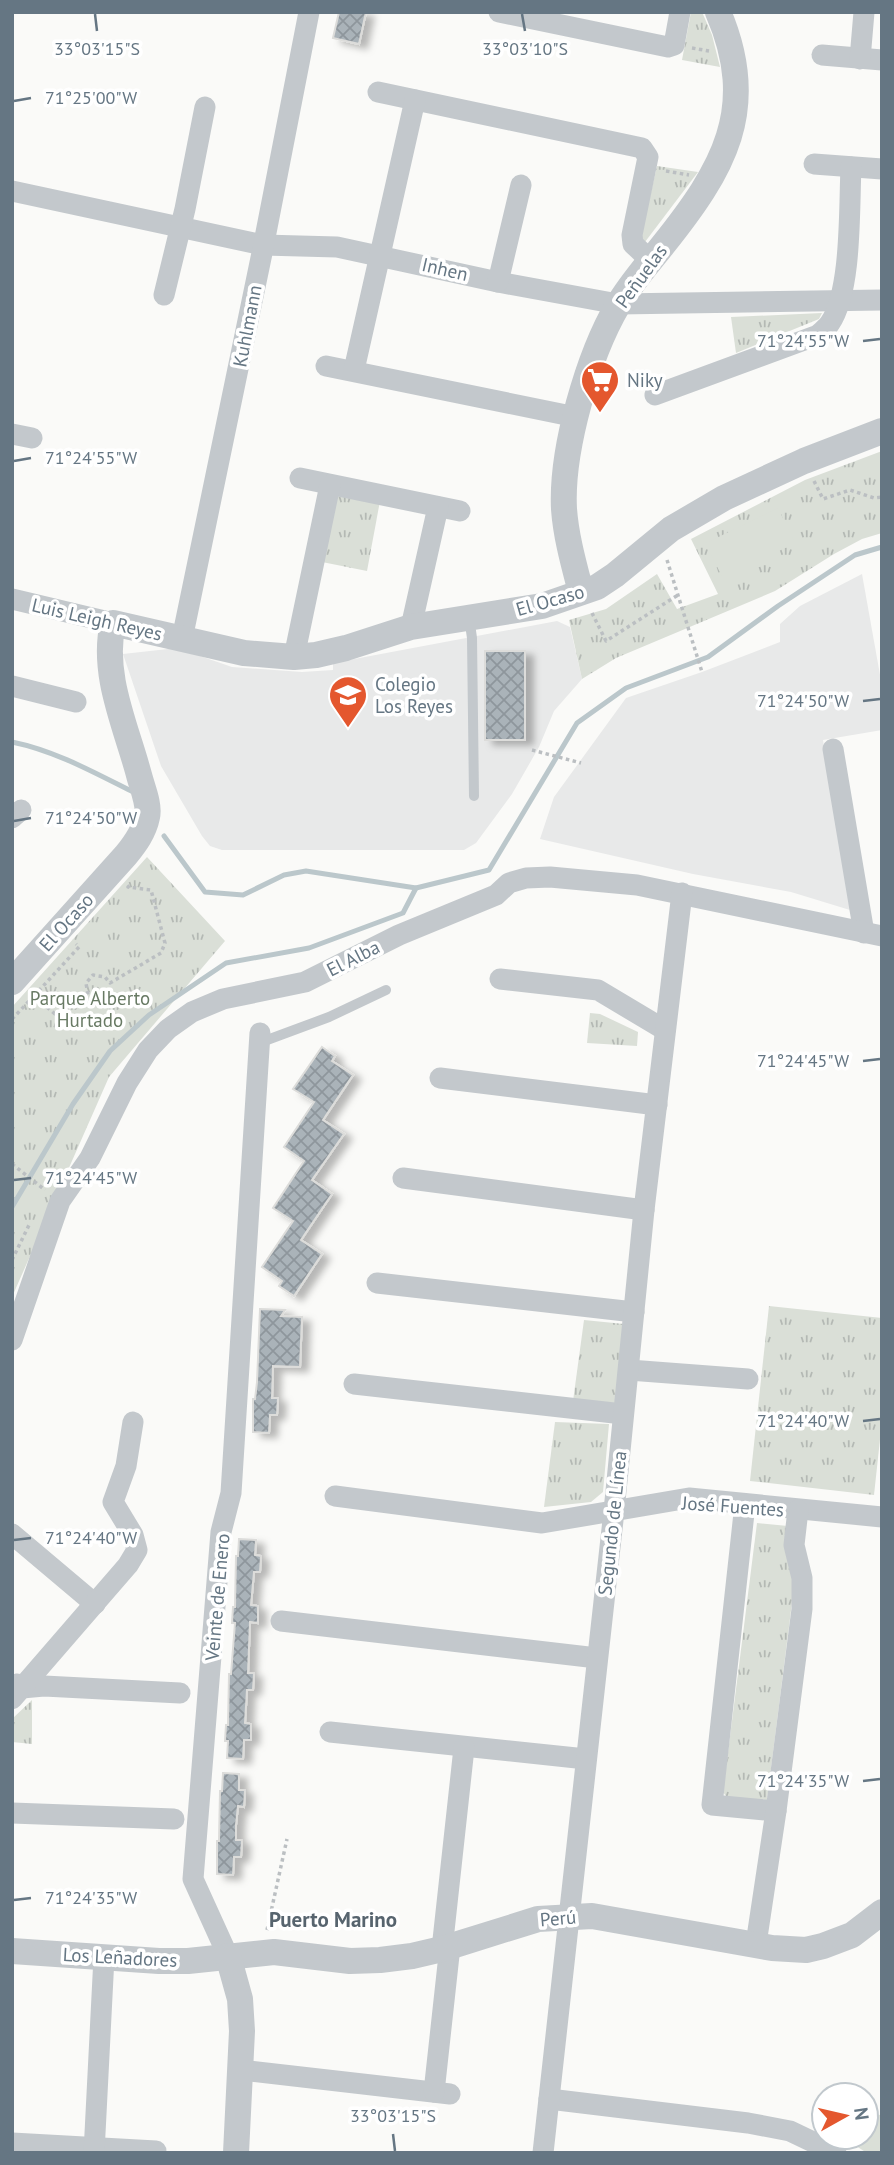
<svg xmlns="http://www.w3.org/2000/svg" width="894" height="2165" viewBox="0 0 894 2165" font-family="'PT Sans',sans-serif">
<defs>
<pattern id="grass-tufts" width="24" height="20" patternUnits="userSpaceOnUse" patternTransform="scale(1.75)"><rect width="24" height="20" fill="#dadfd7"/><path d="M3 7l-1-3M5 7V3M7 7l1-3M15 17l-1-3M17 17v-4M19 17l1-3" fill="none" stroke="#b4b9b4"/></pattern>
<pattern id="building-cross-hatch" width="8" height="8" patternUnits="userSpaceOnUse" patternTransform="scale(1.75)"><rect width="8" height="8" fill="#aab3b9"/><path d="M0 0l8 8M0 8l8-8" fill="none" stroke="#8e969c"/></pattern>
<filter id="shadow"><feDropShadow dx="8" dy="4.5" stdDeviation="3.5" flood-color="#0004"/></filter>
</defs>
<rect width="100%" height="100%" fill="#fafaf8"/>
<g fill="#e8e9e9">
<polygon points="862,574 882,686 882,730 823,740 850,910 791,892 693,874 540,839 554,797 626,698 702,672 780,642 780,624 800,606"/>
<polygon points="557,621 570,627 582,679 554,711 539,747 512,794 476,843 464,850 222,850 210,846 202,836 161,766 123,654 177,648 232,667 302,672 333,670 333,663"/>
</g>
<g fill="url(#grass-tufts)">
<polygon points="691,12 702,12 712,35 720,67 682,60"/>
<polygon points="657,166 698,172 645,242 640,239"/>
<polygon points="822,313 819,319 736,353 731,317"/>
<polygon points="882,451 882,533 862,539 834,554 775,591 616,658 582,679 569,620 606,609 657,574 677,609 718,594 691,539 805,480"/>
<polygon points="335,493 380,501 367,571 322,562"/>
<polygon points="147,857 225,941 109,1077 12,1297 12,1007"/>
<polygon points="590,1013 600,1014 638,1032 637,1046 587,1043"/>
<polygon points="769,1306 882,1318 882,1421 874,1495 750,1481"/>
<polygon points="584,1320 624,1324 615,1403 573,1401"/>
<polygon points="555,1422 609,1424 603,1492 591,1502 544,1507"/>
<polygon points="757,1523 788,1526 794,1587 767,1800 728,1799 723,1792"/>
<polygon points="32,1700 32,1744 12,1742 12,1719"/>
<polygon points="866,2114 882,2115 882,2153 867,2153 842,2137 866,2137"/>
</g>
<polygon fill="#dadfd7" points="778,508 795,543 723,579 706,543"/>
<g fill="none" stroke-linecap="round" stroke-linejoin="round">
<g stroke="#bbc7cb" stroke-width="5">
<path d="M12,742C56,751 95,773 135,793"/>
<polyline points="164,836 205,892 243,895 284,875 306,871 416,888 489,870 577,723 626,688 708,657 778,606 855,555 882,547"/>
<polyline points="12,1207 73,1104 110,1051 149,1015 226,963 309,948 403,913 416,888"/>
</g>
</g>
<g fill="url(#building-cross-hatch)" stroke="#dcdcda" stroke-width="2" filter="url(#shadow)">
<polygon points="339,12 366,12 359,44 333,38"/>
<rect x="485" y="651" width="40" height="89"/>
<polygon points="322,1047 335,1056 332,1061 353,1075 323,1120 344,1134 312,1180 332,1194 301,1240 322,1254 294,1296 279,1286 282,1281 262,1267 293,1221 273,1208 304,1161 284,1147 314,1102 293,1089"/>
<polygon points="260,1309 285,1310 281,1316 302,1317 300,1367 273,1366 272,1398 278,1398 277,1415 270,1415 269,1433 253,1432 253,1399 255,1399 257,1382"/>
<polygon points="239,1539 256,1540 255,1555 261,1556 260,1572 254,1572 251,1605 258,1606 258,1623 250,1622 248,1673 254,1673 253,1690 247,1690 245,1723 251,1724 251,1740 244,1740 243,1759 227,1758 228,1741 225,1741 226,1725 228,1725 229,1674 231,1674 235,1623 232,1623 233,1607 235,1607 236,1556 238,1556"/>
<polygon points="223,1773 239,1774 239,1790 245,1790 244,1807 238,1806 236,1825 236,1840 242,1840 241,1857 234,1857 233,1875 217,1874 217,1841 219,1841 220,1791 222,1791"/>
</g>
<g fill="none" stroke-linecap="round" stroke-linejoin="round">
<g stroke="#bbbfc2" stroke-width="3.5" stroke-dasharray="3.5 3.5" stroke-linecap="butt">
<polyline points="692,48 709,51"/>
<polyline points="666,171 689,175"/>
<polyline points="814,481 823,499 850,490 874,498 882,497"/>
<polyline points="667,560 702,672"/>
<polyline points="592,613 606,641 678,595"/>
<polyline points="532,750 581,763"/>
<polyline points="34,996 79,947 76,944"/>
<polyline points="12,1019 34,996 55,1014 88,995 86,983 93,975 105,977 110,983 161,953 165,943 151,890 128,887 131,884"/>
<polyline points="12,1164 45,1190"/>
<polyline points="12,1260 30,1223"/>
<polyline points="267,1930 287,1839"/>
</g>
<g stroke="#c3c8cc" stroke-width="10">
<polyline points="469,617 472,638 474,796"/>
<polyline points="259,1043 329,1017 386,990"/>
</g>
<g stroke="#c3c8cc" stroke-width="21">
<polyline points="499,12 668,47 674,45 680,12"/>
<polyline points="822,55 882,60"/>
<polyline points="860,59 864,12"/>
<polyline points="378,92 642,148 648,157 632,235 633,244 651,261"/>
<polyline points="814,164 882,169"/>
<polyline points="12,191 263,245 337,247 498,282 618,304 882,300"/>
<polyline points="498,282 521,185"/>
<polyline points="164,295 185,209 205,107"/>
<polyline points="326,366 576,417"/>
<polyline points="354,370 415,100"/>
<path d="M655,395L818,335C822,331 827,328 830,323C852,291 849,207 851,167"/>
<polyline points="12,434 32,438"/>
<polyline points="300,478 460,511"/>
<polyline points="12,599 113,623"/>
<polyline points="411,627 438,507"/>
<polyline points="182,639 262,253 309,12"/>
<polyline points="294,657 330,485"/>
<polyline points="12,686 76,702"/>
<polyline points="833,749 864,933"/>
<polyline points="12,818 21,810"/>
<polyline points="500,979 598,990 665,1030"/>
<polyline points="440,1078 657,1105"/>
<polyline points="403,1178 644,1210"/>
<polyline points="377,1283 634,1312"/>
<polyline points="12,1340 60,1201 90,1158 127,1083 148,1050 168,1029 192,1012 223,999 305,982 399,935 496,895 509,883 526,878 550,877 637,885 882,936"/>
<polyline points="629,1370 748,1379"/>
<polyline points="354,1384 623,1414"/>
<polyline points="335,1496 542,1523 689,1498 882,1517"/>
<polyline points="745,1504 712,1805 776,1811"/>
<polyline points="12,1534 95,1604"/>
<polyline points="281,1621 597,1658"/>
<polyline points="17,1684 22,1688 44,1686 180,1693"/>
<polyline points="12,1699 128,1565 137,1550 133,1535 113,1502 126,1466 133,1422"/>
<polyline points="330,1732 586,1759"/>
<polyline points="12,1813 174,1819"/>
<polyline points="756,1944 776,1811 802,1609 802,1578 794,1545 798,1510"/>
<polyline points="442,1949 464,1748"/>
<polyline points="228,1956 193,1879 221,1532 231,1493 260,1033"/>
<polyline points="241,2070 450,2094"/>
<polyline points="434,2092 450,1946"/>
<polyline points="549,2099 748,2123 790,2131 836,2153"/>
<polyline points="12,2143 156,2151"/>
<polyline points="94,2153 104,1957"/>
<polyline points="543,2153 614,1511 644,1210 682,893"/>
</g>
<g stroke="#c3c8cc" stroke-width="26">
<path d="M581,592C574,565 566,537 564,509C561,450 588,356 618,305C630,284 648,264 663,245C723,170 760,109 718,12"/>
<path d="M12,982L126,855C135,844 144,832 147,817C150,805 142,787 139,775C126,726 101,674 113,623L244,653L294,657L316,655L346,648L411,627L542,606L597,587L615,575L671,529L724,498L804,461L882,431"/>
<polyline points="12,1951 159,1961 188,1961 274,1952 350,1961 380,1960 412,1956 442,1949 538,1919 592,1916 772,1948 806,1950 823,1946 852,1935 882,1912"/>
<polyline points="228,1956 240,1999 242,2031 236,2153"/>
</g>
</g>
<path fill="none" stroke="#657683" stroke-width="2.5" d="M95,14L97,31M522,14L525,31M14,101L31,98M863,341L880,339M14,461L31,458M863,701L880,699M14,821L31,818M863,1061L880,1059M14,1180L31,1178M863,1421L880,1419M14,1540L31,1538M863,1781L880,1779M14,1900L31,1898M393,2134L395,2151"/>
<defs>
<symbol id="supermarket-pin" viewBox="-11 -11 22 30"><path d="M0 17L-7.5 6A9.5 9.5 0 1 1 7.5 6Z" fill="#e4572e" stroke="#fff"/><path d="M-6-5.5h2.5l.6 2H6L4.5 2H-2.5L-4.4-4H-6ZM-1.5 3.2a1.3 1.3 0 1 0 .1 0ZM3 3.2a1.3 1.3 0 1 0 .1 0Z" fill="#fff"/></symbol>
<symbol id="school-pin" viewBox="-11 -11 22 30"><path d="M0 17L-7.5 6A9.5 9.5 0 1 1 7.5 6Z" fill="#e4572e" stroke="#fff"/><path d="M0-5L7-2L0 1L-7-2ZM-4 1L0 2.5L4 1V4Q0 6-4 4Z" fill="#fff"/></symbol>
</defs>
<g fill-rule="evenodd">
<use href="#supermarket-pin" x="578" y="358" width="44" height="60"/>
<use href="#school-pin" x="326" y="673" width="44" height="60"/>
</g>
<g text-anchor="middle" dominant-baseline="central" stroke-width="7" stroke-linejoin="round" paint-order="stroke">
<g font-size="19" fill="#657683" stroke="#fff">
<text transform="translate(445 269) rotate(13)">Inhen</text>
<text transform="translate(641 276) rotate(-54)">Peñuelas</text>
<text transform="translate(247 326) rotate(-79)">Kuhlmann</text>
<text transform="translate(550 600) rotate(-16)">El Ocaso</text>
<text transform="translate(97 619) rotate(13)">Luis Leigh Reyes</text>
<text transform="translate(66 922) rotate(-48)">El Ocaso</text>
<text transform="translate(353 958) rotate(-27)">El Alba</text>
<text transform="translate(733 1506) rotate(4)">José Fuentes</text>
<text transform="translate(612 1523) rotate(-84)">Segundo de Línea</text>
<text transform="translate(217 1597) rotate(-85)">Veinte de Enero</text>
<text transform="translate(558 1918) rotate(-5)">Perú</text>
<text transform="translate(120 1957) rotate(3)">Los Leñadores</text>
</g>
<g font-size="19" fill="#657683" stroke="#fff" text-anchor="start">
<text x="627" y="380">Niky</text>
<text x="375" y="684">Colegio<tspan x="375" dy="22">Los Reyes</tspan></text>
</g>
<g font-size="19" fill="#687a64" stroke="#fff">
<text x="90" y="998">Parque Alberto<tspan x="90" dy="22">Hurtado</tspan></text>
</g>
<g font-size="21" font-weight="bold" fill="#57646e" stroke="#fff">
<text x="333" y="1919">Puerto Marino</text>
</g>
</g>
<g font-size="18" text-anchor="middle" fill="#657683" stroke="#fff" stroke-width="7" stroke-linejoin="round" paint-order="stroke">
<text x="97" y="55">33°03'15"S</text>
<text x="525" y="55">33°03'10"S</text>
<text x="91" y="104">71°25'00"W</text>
<text x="803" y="347">71°24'55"W</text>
<text x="91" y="464">71°24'55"W</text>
<text x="803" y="707">71°24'50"W</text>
<text x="91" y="824">71°24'50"W</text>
<text x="803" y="1067">71°24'45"W</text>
<text x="91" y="1184">71°24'45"W</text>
<text x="803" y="1427">71°24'40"W</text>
<text x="91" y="1544">71°24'40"W</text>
<text x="803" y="1787">71°24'35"W</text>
<text x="91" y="1904">71°24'35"W</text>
<text x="393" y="2122">33°03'15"S</text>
</g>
<rect width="894" height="2165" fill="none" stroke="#657683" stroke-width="28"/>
<g transform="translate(845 2116) rotate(82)"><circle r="33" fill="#ffffff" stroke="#c1c8cd" stroke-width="2"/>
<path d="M0-5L12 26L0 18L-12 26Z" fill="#e4572e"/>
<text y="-10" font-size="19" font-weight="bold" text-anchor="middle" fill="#657683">N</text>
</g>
</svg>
